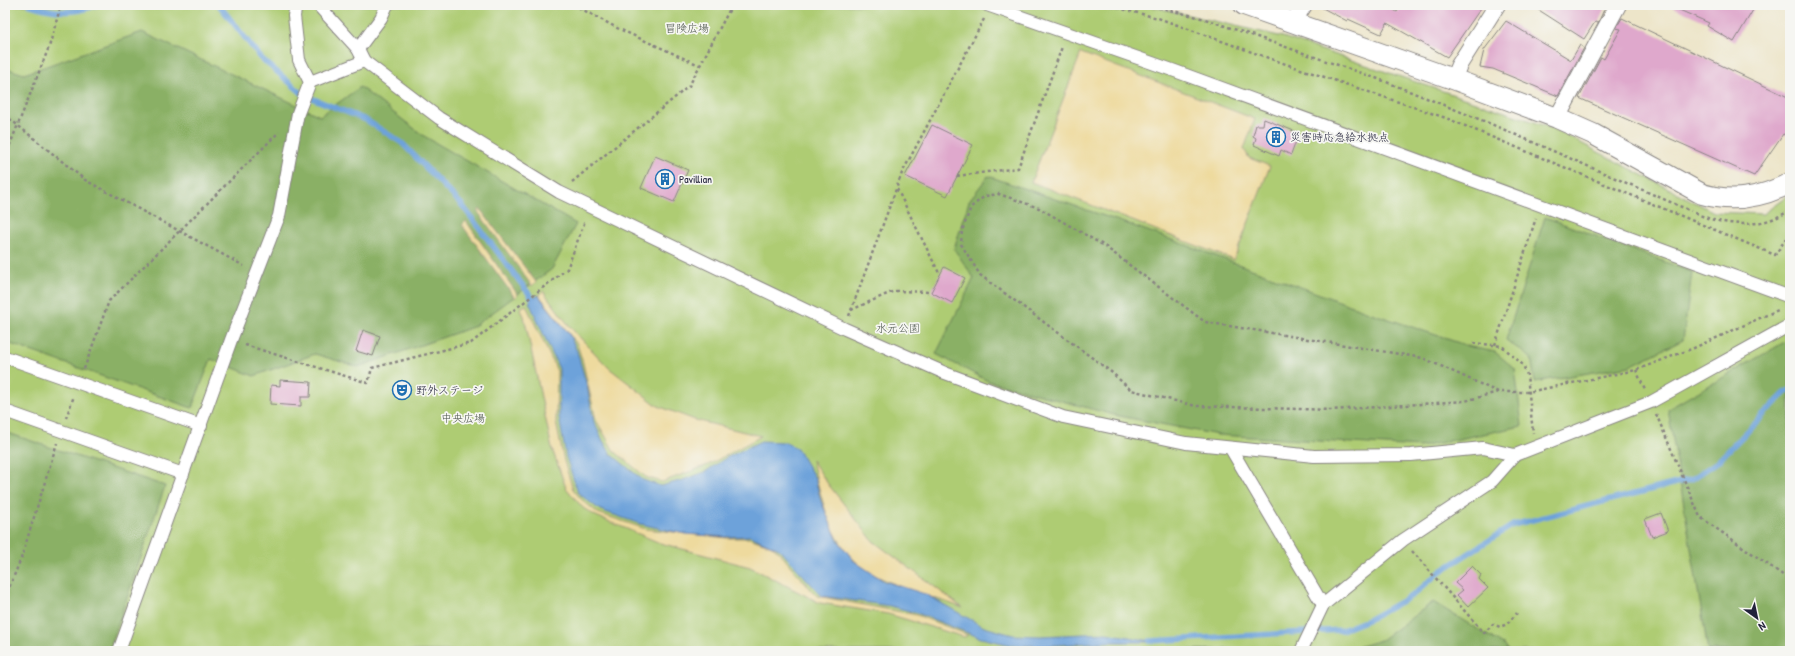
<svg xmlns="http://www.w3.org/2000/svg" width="1795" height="656" viewBox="0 0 1795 656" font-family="'Patrick Hand','Klee One',sans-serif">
<rect width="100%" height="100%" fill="#f6f6f2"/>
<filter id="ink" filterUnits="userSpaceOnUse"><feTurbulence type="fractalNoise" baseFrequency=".025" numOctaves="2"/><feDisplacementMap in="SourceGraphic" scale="8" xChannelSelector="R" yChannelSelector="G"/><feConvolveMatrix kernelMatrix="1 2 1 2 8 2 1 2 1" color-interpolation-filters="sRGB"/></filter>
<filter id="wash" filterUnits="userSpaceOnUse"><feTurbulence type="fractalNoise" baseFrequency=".012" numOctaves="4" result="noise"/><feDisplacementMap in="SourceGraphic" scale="16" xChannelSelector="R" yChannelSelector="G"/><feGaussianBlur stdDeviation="0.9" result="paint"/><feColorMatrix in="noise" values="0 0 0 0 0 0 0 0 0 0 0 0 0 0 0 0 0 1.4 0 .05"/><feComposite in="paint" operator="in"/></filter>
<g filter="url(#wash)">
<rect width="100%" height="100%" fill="#ede5c9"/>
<polygon fill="#aecc73" stroke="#687757" points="5,5 1145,5 1283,37 1552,128 1714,212 1763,214 1790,194 1790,651 5,651"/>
<g fill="#8ab065" stroke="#566950">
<polygon points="142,32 320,116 360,87 424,136 576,224 552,269 473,327 358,367 315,354 254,376 211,359 192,408 5,342 5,68 24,74"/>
<polygon points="988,176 1145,230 1377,315 1471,347 1495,352 1515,369 1522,426 1420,447 1218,435 1114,415 988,381 936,354 974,278 954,249 969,201"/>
<polygon points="1545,217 1692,272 1683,340 1630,366 1535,382 1531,358 1506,340"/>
<polygon points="1790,339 1790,651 1708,651 1668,409"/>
<polygon points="5,432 165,486 109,651 5,651"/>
<polygon points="1433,602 1505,646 1508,651 1344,651 1381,640"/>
<polygon points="1283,649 1282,651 1106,651 1119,650"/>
</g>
<g fill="#eeda9e" stroke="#887e6c">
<polygon points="1081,53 1255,119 1244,149 1249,158 1270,166 1234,260 1031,182"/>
<polygon points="480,209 536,282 532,286 478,212"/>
<polygon points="466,221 518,295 515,298 462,225"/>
<polygon points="543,291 570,327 609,368 658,406 695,420 761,436 708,465 662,482 646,477 614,451 596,420 583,363 577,344 539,295"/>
<polygon points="526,305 557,371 556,422 564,461 573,489 581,499 598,513 646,529 727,538 749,538 772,546 780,553 803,581 817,596 917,615 968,635 964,637 888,614 820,603 750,567 660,543 596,516 583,508 566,488 552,449 524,316 520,308"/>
<path d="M812,460L828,484L873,541L963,608C937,598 881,583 861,566C830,541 821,497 812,460Z"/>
</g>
<polygon fill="#6da2da" stroke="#48628a" points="538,295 569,334 577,351 587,386 594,422 603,441 611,454 643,480 661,486 683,480 705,472 726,458 761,441 784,442 797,448 815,478 821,501 837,539 854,561 884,581 925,594 984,627 1013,635 1041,636 1106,633 1157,642 1104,642 1043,646 1011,645 981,638 917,613 890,606 822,596 779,549 750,536 726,537 685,534 640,524 600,510 578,493 566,457 559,417 559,369 529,302"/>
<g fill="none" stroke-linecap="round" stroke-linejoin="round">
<g stroke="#6da2da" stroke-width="5.5">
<path d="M30,5C51,12 75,15 96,5"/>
<polyline points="219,5 261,58 304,95 366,120 402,143 462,205 536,303"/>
<polyline points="1150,641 1342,630 1370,619 1413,595 1441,571 1513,525 1692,479 1717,462 1785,393 1790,390"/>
</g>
</g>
<g id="blocks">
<g fill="#dfa8cc">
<polygon points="1317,5 1386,5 1397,12 1402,5 1483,5 1447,57 1387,23 1381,34 1348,19 1347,21"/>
<polygon points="1531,5 1606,5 1598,23 1595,22 1584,39"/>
<polygon points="1668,5 1756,5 1734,42 1707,26 1709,23"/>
<polygon points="1622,18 1790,98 1790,127 1786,135 1783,134 1754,176 1579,98 1601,57 1604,59 1621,29 1616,28"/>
<polygon points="1506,21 1571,60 1580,45 1584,48 1558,96 1493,69 1480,67 1484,50"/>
<polygon points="1264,119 1299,133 1291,155 1281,150 1279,156 1254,145 1256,138 1253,136 1256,125 1263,125"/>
<polygon points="932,125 973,145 947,196 905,176"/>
<polygon points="655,156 688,170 674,202 641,188"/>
<polygon points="944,267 965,278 952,303 931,292"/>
<polygon points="363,330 380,336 373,356 356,351"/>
<polygon points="280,380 311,382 310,397 301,397 301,406 270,404 271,385 280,386"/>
<polygon points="1661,513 1668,531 1652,537 1645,519"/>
<polygon points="1472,566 1481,575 1479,579 1488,588 1468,607 1457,595 1463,590 1455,583"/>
</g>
</g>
</g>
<g filter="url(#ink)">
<use href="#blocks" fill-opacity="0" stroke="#888482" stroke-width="1"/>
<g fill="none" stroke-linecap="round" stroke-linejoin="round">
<defs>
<g id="pedestrian">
<polyline points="318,5 358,49 364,61 439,118 559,192 845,329 945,373 1063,417 1186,443 1314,456 1411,455 1483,448 1515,455"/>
<polyline points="987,5 1175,71 1790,297"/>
<polyline points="358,49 381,18 387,5"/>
<polyline points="310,82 364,61"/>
<polyline points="5,357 201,426"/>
<polyline points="5,411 183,474"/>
<polyline points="1231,449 1323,605"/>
<polyline points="119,651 231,340 279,216 298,113 310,82 299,60 294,16 296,5"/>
<polyline points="1301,651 1323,605 1403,540 1492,481 1515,455 1651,402 1790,325"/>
</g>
<g id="minor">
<polyline points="1293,22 1304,5"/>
<polyline points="1453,79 1459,65 1497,5"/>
<polyline points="1557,118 1618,5"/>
</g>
<path id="tertiary" d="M1244,5L1453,79L1557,118L1593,134L1702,194C1733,203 1761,198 1790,183"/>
</defs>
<use href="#pedestrian" stroke="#888482" stroke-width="14"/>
<use href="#minor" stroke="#888482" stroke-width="18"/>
<use href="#tertiary" stroke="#888482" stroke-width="22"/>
<g stroke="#888482" stroke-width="2.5" stroke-dasharray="3 3" stroke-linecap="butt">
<polyline points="574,5 619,29 699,65"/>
<polyline points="1106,5 1158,18 1274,60 1446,118 1775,255 1790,233"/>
<polyline points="1141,5 1162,8 1205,19 1384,81 1491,124 1691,211"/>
<polyline points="5,115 85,180 244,266"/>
<polyline points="5,157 49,47 61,5"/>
<polyline points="957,176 1018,168 1062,47"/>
<polyline points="572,182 689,86 732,5"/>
<polyline points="897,189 940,275"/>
<path d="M1695,213C1725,227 1763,229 1790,210"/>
<polyline points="851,310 894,291 931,292"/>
<polyline points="849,316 902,173 984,19"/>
<polyline points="1473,343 1502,346 1523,365 1527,375 1533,433"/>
<polyline points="245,345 368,383 372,368 471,343 567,269 585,221"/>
<polyline points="1495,345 1536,218"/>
<polyline points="84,369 109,301 279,132"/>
<polyline points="1636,370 1645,390"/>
<polyline points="1498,392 1423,358 1205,322 1103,245 1039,208 999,194 985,196 971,207 962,231 961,244 980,275 1110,371 1131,390 1196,406 1332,410 1465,401 1498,392 1528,392 1636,370 1694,348 1780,309"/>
<polyline points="1656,414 1700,517 1790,580"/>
<polyline points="66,418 74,396"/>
<polyline points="1412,551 1484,633 1493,624 1500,627 1507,624 1517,613"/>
<polyline points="5,598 22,556 57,443"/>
</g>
<use href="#pedestrian" stroke="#fff" stroke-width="12"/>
<use href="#minor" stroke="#fff" stroke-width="16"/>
<use href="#tertiary" stroke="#fff" stroke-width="20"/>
</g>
</g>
<defs>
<symbol id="building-ring" viewBox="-11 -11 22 22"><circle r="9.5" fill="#f6f6f2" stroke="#1f6fb2" stroke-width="1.5"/><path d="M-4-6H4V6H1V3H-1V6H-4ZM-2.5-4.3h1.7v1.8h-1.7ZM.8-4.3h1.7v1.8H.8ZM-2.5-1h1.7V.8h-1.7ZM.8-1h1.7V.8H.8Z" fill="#1f6fb2"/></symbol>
<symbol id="theatre-ring" viewBox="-11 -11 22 22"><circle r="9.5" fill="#f6f6f2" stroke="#1f6fb2" stroke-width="1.5"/><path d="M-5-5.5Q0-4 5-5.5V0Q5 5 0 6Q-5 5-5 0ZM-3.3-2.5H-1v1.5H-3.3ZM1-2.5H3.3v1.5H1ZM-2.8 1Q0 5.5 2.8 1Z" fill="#1f6fb2"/></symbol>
</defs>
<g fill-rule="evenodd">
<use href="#building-ring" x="1265" y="126" width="22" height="22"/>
<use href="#building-ring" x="654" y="168" width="22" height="22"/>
<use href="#theatre-ring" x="391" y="379" width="22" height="22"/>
</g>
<g text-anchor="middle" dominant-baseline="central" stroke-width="3.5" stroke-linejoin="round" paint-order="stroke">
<g font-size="11" fill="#4c554c" stroke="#f6f6f2">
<text x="687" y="28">冒険広場</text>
<text x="898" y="328">水元公園</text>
<text x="463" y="418">中央広場</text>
</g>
<g font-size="11" fill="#22223b" stroke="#f6f6f2" text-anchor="start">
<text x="1290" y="137">災害時応急給水拠点</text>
<text x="679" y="179">Pavillian</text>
<text x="416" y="390">野外ステージ</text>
</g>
</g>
<rect width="1795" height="656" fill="none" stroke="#f6f6f2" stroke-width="20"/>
<g transform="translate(1757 618) rotate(147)" stroke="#f6f6f2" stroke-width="3" paint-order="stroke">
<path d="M0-3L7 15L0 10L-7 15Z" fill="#22223b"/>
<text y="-6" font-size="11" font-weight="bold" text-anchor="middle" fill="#22223b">N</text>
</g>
</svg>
